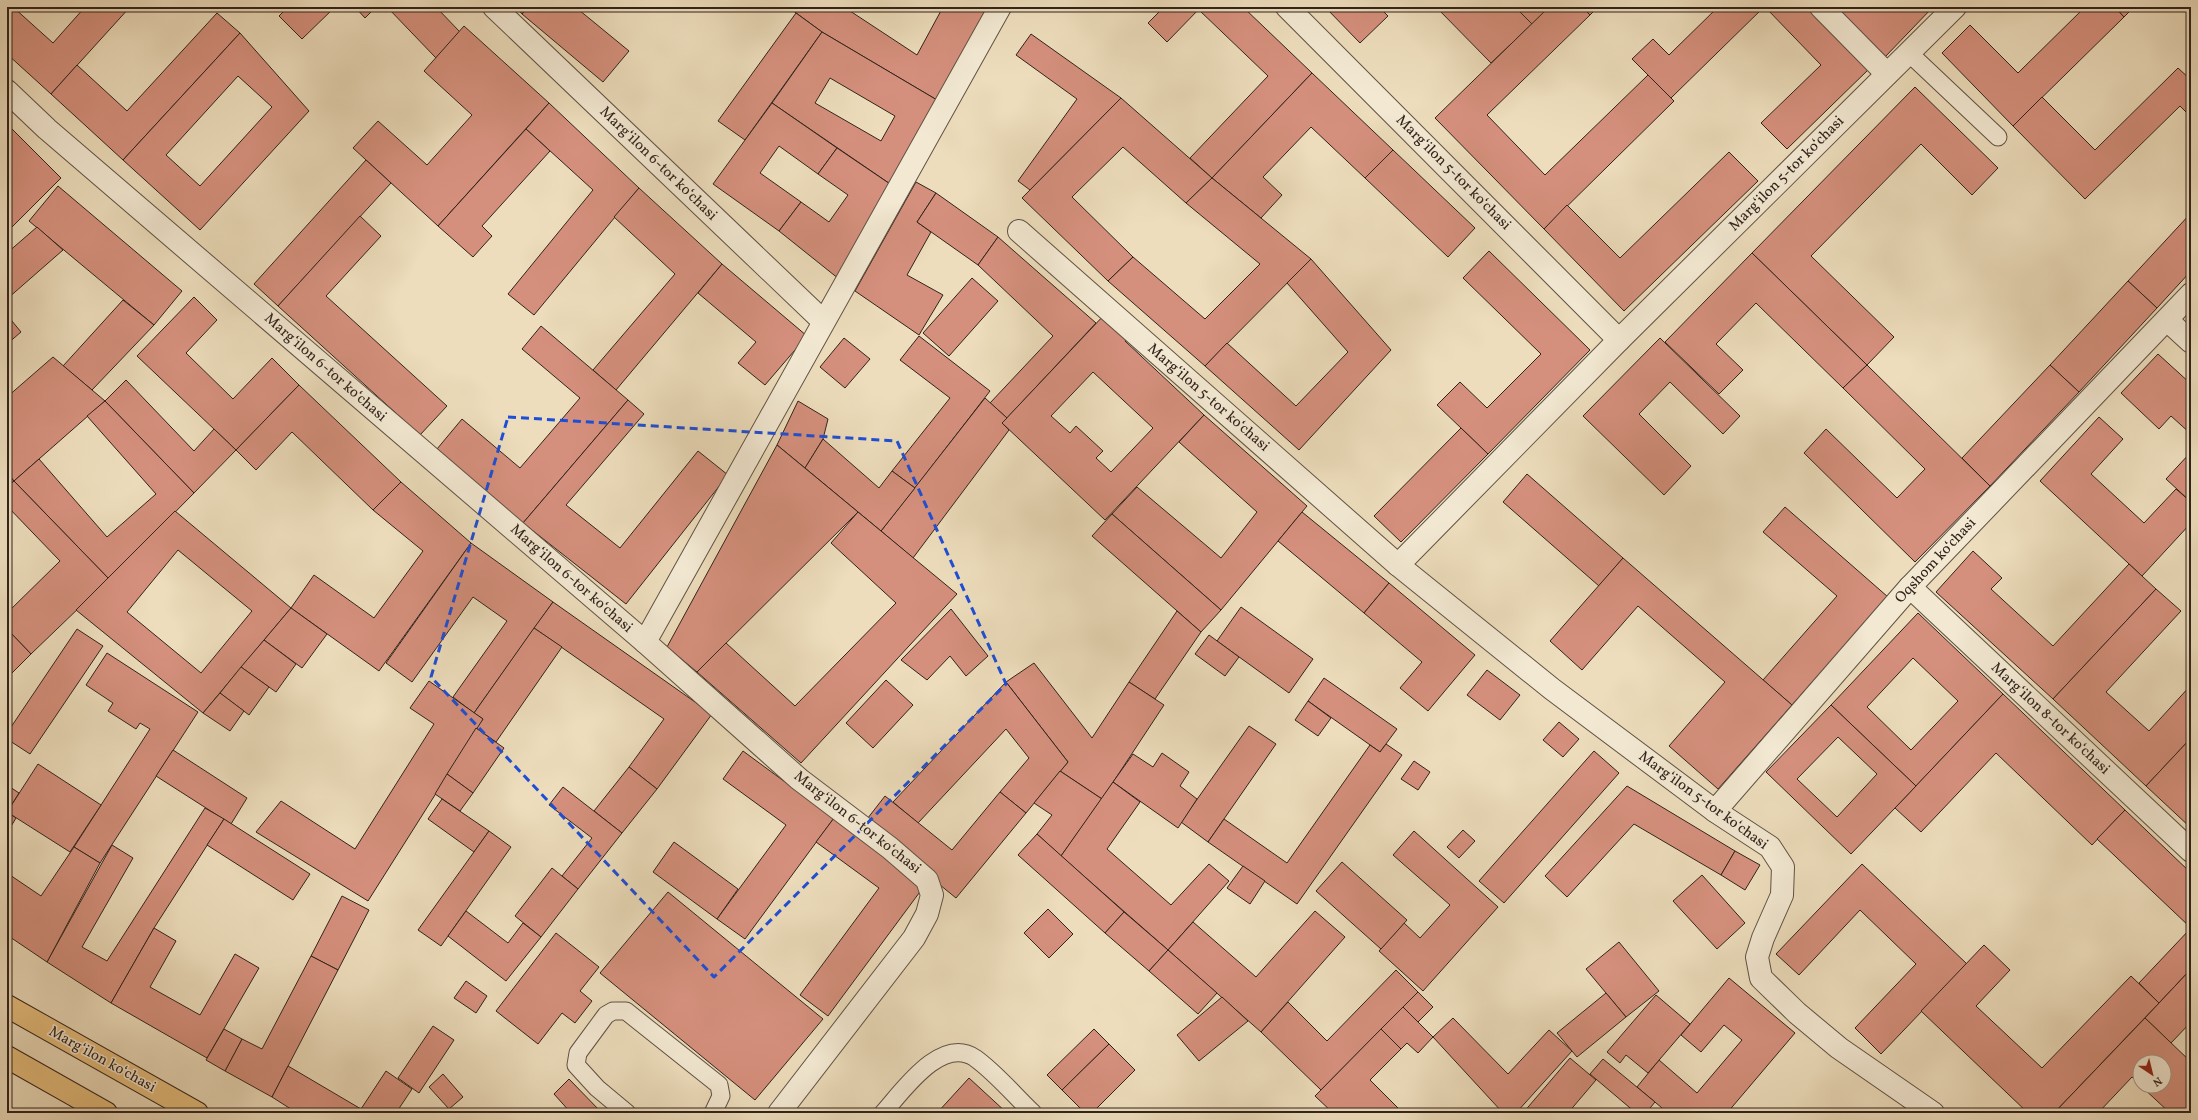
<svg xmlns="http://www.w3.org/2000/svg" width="2198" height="1120" viewBox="0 0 2198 1120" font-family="Vollkorn,serif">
<rect width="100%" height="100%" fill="#edddbc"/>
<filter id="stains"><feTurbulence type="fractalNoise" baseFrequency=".005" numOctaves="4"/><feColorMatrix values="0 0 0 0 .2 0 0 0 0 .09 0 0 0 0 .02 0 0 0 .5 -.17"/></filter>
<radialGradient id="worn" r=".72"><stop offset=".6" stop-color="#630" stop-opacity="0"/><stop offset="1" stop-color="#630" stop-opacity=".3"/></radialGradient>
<g fill="#d5907d" stroke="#31231c" fill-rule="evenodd">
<polygon points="7,7 13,7 53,43 85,7 130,7 51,94 7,54"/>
<polygon points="288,7 335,7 302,39 279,16"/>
<polygon points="355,7 376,7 365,18"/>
<polygon points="387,7 436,7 460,32 436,58"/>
<polygon points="516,7 528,7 522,14"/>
<polygon points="528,7 582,7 579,10 629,51 603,82 522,14"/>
<polygon points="788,7 844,7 917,55 943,7 987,7 937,100 822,32"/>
<polygon points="1164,7 1201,7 1167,42 1148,23"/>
<polygon points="1201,7 1243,7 1312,73 1212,178 1190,158 1268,76 1199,10"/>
<polygon points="1325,7 1379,7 1388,16 1360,43"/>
<polygon points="1436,7 1515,7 1532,24 1491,63"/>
<polygon points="1515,7 1549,7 1532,24"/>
<polygon points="1549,7 1582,7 1590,15 1487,115 1545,175 1648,75 1674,101 1544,229 1435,118"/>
<polygon points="1582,7 1598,7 1590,15"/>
<polygon points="1718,7 1764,7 1671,98 1632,59 1653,39 1669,55"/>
<polygon points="1765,7 1813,7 1871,67 1787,149 1761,123 1821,65"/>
<polygon points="1835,7 1933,7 1884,58"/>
<polygon points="2085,7 2115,7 2124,17 2013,126 1942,53 1970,25 2018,73"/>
<polygon points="2115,7 2134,7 2124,17"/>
<polygon points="217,13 240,33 123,160 51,94 77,65 127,111"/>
<polygon points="796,13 822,32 745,140 718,121"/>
<polygon points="464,26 549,103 438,226 353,148 378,121 427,165 472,115 424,71"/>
<path d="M822,32L937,100L896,188L772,103ZM830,78L895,116L881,141L815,103Z"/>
<path d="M240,33L309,111L200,230L123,160ZM238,76L272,107L200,186L166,155Z"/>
<polygon points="1031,34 1121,98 1030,190 1018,181 1077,99 1016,55"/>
<polygon points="2178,68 2191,80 2191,117 2180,106 2085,199 2013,126 2042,97 2095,150"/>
<polygon points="1312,73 1393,150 1365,178 1311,127 1263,177 1282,195 1261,218 1212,178"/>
<polygon points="1915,87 1998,168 1972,195 1921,144 1811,256 1894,337 1867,365 1752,253"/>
<polygon points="1121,98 1212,178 1186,203 1123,147 1072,197 1133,257 1108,281 1022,198"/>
<polygon points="549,103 639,188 534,315 508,294 593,190 526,129"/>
<polygon points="772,103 837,148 818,174 779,146 760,173 801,202 779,231 713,184"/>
<polygon points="7,124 61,178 7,232 7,184 10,181 7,178"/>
<polygon points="526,129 550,151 482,226 492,236 473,257 438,226"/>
<polygon points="837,148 896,188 839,279 779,231 801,202 829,222 848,195 818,174"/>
<polygon points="1393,150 1475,228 1448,257 1365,178"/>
<polygon points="1729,152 1758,181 1624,311 1544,229 1567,205 1620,258"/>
<polygon points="366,160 391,183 278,306 254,284"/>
<polygon points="1212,178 1311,259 1205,366 1108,281 1133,257 1205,319 1260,264 1186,203"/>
<polygon points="916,182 936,193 917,222 931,232 907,275 943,295 919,335 855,291"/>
<polygon points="58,186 182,291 154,325 29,221"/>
<polygon points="639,188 722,264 616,390 593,370 675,274 614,217"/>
<polygon points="936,193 998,237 978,265 917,222"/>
<polygon points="2191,213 2191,271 2157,308 2128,281"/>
<polygon points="360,216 381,236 326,296 447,406 420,435 278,306"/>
<polygon points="37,227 63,250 7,299 7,253"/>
<polygon points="998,237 1096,323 1007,418 990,403 1053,336 978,265"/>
<polygon points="1489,251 1590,350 1488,454 1437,405 1460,382 1487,408 1541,354 1463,278"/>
<polygon points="1752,253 1867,365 1843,388 1756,303 1716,344 1743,370 1719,394 1665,342"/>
<polygon points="1311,259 1391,350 1299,450 1205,366 1227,343 1296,406 1348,352 1287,283"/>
<polygon points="722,264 807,336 765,385 738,363 756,342 698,293"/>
<polygon points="972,278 998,301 949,356 923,333"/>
<polygon points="2128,281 2157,308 2079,392 2050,365"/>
<polygon points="194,297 217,320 186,353 233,399 272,358 299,385 236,450 137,356"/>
<polygon points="123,300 154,325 92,390 63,366"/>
<path d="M1106,313L1130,335L1125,341L1204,415L1105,520L1002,423ZM1093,372L1153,428L1111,472L1096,458L1103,451L1076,426L1070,433L1051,416Z"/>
<polygon points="7,315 21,332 7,344"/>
<polygon points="541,326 628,400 523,523 437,449 462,419 520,468 580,398 522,349"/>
<polygon points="919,336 990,391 915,488 892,471 950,398 900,360"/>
<polygon points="844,338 870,359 845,388 820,367"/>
<polygon points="1660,338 1740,416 1723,434 1670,382 1639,414 1691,466 1664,495 1583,416"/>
<polygon points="2158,354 2191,384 2191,434 2171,416 2159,429 2121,393"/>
<polygon points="53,357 105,401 14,481 7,473 7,397"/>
<polygon points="1867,365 1990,486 1915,562 1804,453 1826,429 1897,498 1925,469 1843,388"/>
<polygon points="2050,365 2079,392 1990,486 1962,458"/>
<polygon points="126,380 194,451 214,429 236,450 194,493 105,401"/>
<polygon points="299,385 401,482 373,510 292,432 256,470 236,450"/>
<polygon points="985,398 1007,418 1002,423 1009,430 913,558 881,531"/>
<polygon points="628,400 644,414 566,505 620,548 698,451 728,475 626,604 523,523"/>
<polygon points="105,401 194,493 109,579 14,481 39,459 107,537 156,494 87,416"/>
<polygon points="798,401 828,419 823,439 805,468 777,445"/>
<polygon points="1204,415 1307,506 1221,610 1112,514 1137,487 1221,558 1257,512 1179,442"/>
<polygon points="2099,417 2123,439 2091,474 2144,523 2176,489 2191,502 2191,523 2142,576 2040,481"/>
<polygon points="1461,428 1488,454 1401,542 1374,516"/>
<polygon points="823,439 879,488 892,471 915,488 881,531 805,468"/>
<polygon points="777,445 858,512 697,672 667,647"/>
<polygon points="2191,452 2191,502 2166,479"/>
<polygon points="7,473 14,481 7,487"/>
<polygon points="1527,474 1623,558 1599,586 1503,502"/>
<polygon points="14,481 109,579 31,654 7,629 7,613 60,561 7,506 7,487"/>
<polygon points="401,482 471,543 379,671 291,608 314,575 374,618 423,551 373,510"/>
<polygon points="1785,507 1888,597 1792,705 1763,680 1837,596 1763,532"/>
<path d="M175,511L291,608L203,713L76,610ZM178,550L252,611L201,673L127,612Z"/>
<polygon points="858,512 957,594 801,763 697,672 726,643 795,706 896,603 831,543"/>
<polygon points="1302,512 1389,583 1364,613 1278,541"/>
<polygon points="1112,514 1221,610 1201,632 1092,536"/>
<polygon points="471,543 553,602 474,713 453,697 507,621 473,597 412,682 386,663"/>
<polygon points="1973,551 2002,578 1991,589 2053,646 2129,564 2156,589 2053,699 1936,592"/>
<polygon points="1623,558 1792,705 1718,789 1669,746 1725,682 1638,606 1582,670 1550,641"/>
<polygon points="1389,583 1475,655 1428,711 1400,688 1422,662 1364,613"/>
<polygon points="2156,589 2181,611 2106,692 2149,731 2191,685 2191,738 2146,786 2053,699"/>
<polygon points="553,602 712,714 657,789 629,767 664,719 534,628"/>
<polygon points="1241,607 1313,659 1289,693 1217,641"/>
<polygon points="291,608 327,634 302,668 264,640"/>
<polygon points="951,609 988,656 966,676 950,656 927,680 901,660"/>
<polygon points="1177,611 1201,632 1155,699 1129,682"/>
<path d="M1918,613L2003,694L1916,786L1831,705ZM1913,658L1958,701L1911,750L1867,707Z"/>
<polygon points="534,628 562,647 496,742 476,728 483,719 474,713"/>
<polygon points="7,629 31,654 11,674 7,670"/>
<polygon points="77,629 103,646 30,754 7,739 7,733"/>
<polygon points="1209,635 1239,657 1225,676 1195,654"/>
<polygon points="264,640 296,664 276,692 241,667"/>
<polygon points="107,653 198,712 100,863 74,847 150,729 140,723 136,729 108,711 113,703 86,685"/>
<polygon points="1034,663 1092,738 1129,682 1164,705 1102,799 1060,771 1068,762 1006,682"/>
<polygon points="241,667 269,687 249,715 220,693"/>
<polygon points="1487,670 1520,695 1500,720 1467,695"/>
<polygon points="1324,678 1397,729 1380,752 1308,701"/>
<polygon points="886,680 913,705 873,748 846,723"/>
<polygon points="429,681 483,719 368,901 256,832 281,801 355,849 434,724 410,708"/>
<polygon points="1006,682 1068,762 1026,813 1000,792 1029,758 1006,729 918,823 893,802"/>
<polygon points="220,693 244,711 230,731 203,713"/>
<polygon points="2003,694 2125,810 2092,845 1996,753 1921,832 1895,808"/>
<polygon points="1308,701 1331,718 1318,736 1295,720"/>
<path d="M1831,705L1916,786L1851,854L1766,772ZM1838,737L1877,774L1837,817L1797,779Z"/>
<polygon points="1559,722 1579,739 1563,757 1543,740"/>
<polygon points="1249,726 1276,744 1208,842 1181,822"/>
<polygon points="476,728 504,748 473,793 447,774"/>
<polygon points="2191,738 2191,828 2146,786"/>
<polygon points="1386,744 1402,755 1297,904 1208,842 1224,819 1287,863 1370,745 1380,752"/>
<polygon points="173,750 247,798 231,824 156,776"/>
<polygon points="743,751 834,818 745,939 717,919 786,825 723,779"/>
<polygon points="1594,751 1619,773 1504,903 1479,881"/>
<polygon points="1162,753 1189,772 1180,786 1197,799 1178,828 1113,782 1133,754 1153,767"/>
<polygon points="1414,761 1430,772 1418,790 1401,779"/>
<polygon points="38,764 101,805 70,852 7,812"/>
<polygon points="629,767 657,789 622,833 594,811"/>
<polygon points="1060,771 1102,799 1061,856 1037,834 1052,815 1034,803"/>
<polygon points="447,774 473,793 460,811 435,794"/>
<polygon points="1113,782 1140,802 1107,849 1171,905 1209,864 1229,881 1168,950 1061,856"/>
<polygon points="7,785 19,793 7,812 16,818 7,833"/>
<polygon points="1627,786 1735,851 1721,875 1634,824 1567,897 1545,876"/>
<polygon points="563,787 622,833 578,889 562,876 592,838 549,805"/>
<polygon points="1000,792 1026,813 956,898 864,823 885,796 952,850"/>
<polygon points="442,799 489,831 474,852 428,819"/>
<polygon points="205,808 224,819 154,928 111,1003 47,962 112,845 133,858 82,947 107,961"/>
<polygon points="2125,810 2191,873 2191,969 2159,1003 2139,983 2191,928 2097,839"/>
<polygon points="834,818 925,885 828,1016 800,995 879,888 816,842"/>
<polygon points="224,819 310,874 293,900 207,845"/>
<polygon points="1463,830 1475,841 1459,858 1447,847"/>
<polygon points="489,831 511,847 441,946 418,930"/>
<polygon points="1414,831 1498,907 1423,991 1379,951 1404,923 1420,938 1450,905 1393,855"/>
<polygon points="1037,834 1124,912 1105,933 1018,855"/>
<polygon points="674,842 738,889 717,919 653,872"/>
<polygon points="74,847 100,863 47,962 7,935 7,873 41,896"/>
<polygon points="1735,851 1760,865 1745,890 1721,875"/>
<polygon points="1342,862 1407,920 1381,949 1316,891"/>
<polygon points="1862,864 1967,964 1881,1054 1855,1028 1916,964 1860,910 1799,975 1776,954"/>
<polygon points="1243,866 1265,881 1250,904 1227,888"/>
<polygon points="552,868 578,889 541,937 515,916"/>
<polygon points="1702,875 1745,923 1717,949 1673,901"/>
<polygon points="668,892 823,1019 755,1100 600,973"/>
<polygon points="342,896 369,910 338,970 311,956"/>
<polygon points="1048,909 1073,934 1049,958 1024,933"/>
<polygon points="466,911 508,943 523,923 541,937 506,981 448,936"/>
<polygon points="1315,911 1345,937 1261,1032 1168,950 1193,922 1256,977"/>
<polygon points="1124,912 1168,950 1149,971 1105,933"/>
<polygon points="154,928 176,941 150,987 200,1015 235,954 259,968 207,1058 111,1003"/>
<polygon points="556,933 599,967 580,991 592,1001 575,1023 562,1013 538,1044 496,1011"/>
<polygon points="1619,942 1659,991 1626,1017 1586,969"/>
<polygon points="1984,945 2010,970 1976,1006 2042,1068 2131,976 2159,1003 2054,1113 2028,1113 1921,1011"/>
<polygon points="1168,950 1217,993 1198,1014 1149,971"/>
<polygon points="311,956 338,970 272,1097 225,1071 242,1039 262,1049"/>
<polygon points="2191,969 2191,1022 2171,1043 2145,1018"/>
<polygon points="1396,970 1418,992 1321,1090 1261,1032 1288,1002 1327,1041"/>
<polygon points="1729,978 1795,1033 1727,1113 1668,1113 1637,1087 1659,1060 1697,1093 1742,1040 1724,1025 1701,1052 1681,1035"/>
<polygon points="466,981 487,996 476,1013 454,998"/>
<polygon points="1418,992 1433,1007 1418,1022 1403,1007"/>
<polygon points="1606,993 1626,1017 1577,1057 1557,1033"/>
<polygon points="1656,995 1690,1024 1648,1073 1626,1055 1620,1063 1607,1052"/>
<polygon points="1222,997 1248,1021 1199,1061 1177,1035"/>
<polygon points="1403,1007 1433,1037 1418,1053 1407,1043 1401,1049 1381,1029"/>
<polygon points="1453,1018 1508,1074 1549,1030 1572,1051 1516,1113 1503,1113 1433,1037"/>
<polygon points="2145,1018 2191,1062 2191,1113 2170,1113 2141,1086 2164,1086 2164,1062 2140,1062 2140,1085 2132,1077 2098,1113 2054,1113"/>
<polygon points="433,1026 454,1040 419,1093 398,1078"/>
<polygon points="224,1029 242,1039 225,1071 206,1060"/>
<polygon points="1094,1029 1109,1044 1062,1090 1047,1075"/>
<polygon points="1381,1029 1401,1049 1370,1080 1403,1113 1333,1113 1315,1096"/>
<polygon points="1109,1044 1135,1070 1092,1113 1085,1113 1062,1090"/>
<polygon points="1570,1058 1596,1080 1568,1113 1523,1113"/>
<polygon points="1603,1059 1655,1102 1646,1113 1636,1113 1590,1074"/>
<polygon points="288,1066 361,1109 386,1071 412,1089 396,1113 297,1113 272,1097"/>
<polygon points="443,1074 463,1097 449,1109 429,1087"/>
<polygon points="969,1078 1007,1113 937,1113"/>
<polygon points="569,1079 602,1113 571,1113 554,1094"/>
</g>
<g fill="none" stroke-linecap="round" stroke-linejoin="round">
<defs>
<g id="service">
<polyline points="1909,53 1998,137"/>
<polyline points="627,1113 597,1088 576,1065 578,1053 606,1015 613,1011 626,1011 719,1085 721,1096 713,1113"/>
<path d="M883,1113C902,1092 941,1035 975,1058C996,1073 1014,1095 1033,1113"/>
</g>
<g id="minor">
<polyline points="494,7 823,321"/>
<polyline points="1287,7 1619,340"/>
<polyline points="1821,7 1887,74"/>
<polyline points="7,91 47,129 645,642 799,779 890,848 927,880 932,895 927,914 914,938 779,1113"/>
<polyline points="1019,231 1398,565 1552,689 1715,811 1770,847 1783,867 1782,895 1763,938 1757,957 1761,978 1797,1013 1839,1048 1933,1113"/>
<polyline points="2167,320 2191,342"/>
<polyline points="1398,565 1619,340 1955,7"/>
<polyline points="1910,587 2191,851"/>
<polyline points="645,642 1000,7"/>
<polyline points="1715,811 1910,587 2191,294"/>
</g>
<g id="primary">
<polyline points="7,1006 197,1113"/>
<polyline points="7,1057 106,1113"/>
</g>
</defs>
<use href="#service" stroke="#605244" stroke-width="19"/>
<use href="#minor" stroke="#605244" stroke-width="24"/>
<use href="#primary" stroke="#31231c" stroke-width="24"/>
<use href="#service" stroke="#f3e9d3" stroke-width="17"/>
<use href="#minor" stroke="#f3e9d3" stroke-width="22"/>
<use href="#primary" stroke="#e6be7e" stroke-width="22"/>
</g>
<path fill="none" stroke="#1d4ed8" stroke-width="3" stroke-dasharray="8 5" stroke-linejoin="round" d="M508,417L897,441L1006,684L714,977L431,677Z"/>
<g text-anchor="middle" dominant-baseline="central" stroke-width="3" stroke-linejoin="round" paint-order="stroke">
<g font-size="15" fill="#31231c" stroke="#f3e9d3">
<text transform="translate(658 164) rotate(44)">Margʻilon 6-tor koʻchasi</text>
<text transform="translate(1453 173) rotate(45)">Margʻilon 5-tor koʻchasi</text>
<text transform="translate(1787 174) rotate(-45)">Margʻilon 5-tor koʻchasi</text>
<text transform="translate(325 368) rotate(41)">Margʻilon 6-tor koʻchasi</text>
<text transform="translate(1208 398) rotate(41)">Margʻilon 5-tor koʻchasi</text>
<text transform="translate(1936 561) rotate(-47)">Oqshom koʻchasi</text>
<text transform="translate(571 579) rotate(41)">Margʻilon 6-tor koʻchasi</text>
<text transform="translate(2050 719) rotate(43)">Margʻilon 8-tor koʻchasi</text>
<text transform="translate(1703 801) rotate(36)">Margʻilon 5-tor koʻchasi</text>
<text transform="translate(857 823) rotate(38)">Margʻilon 6-tor koʻchasi</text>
<text transform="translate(102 1060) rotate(29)">Margʻilon koʻchasi</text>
</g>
</g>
<rect width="2198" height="1120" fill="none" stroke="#edddbc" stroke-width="24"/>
<rect x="8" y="8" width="2182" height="1104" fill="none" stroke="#31231c" stroke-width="2"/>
<rect x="12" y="12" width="2174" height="1096" fill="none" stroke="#31231c"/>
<g transform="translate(2152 1074) rotate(145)"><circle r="19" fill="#f3e9d3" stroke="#a59a8a"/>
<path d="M0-3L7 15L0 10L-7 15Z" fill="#8f2418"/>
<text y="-6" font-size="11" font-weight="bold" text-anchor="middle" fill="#31231c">N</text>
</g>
<rect width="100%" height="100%" filter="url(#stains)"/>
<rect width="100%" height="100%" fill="url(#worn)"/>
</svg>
